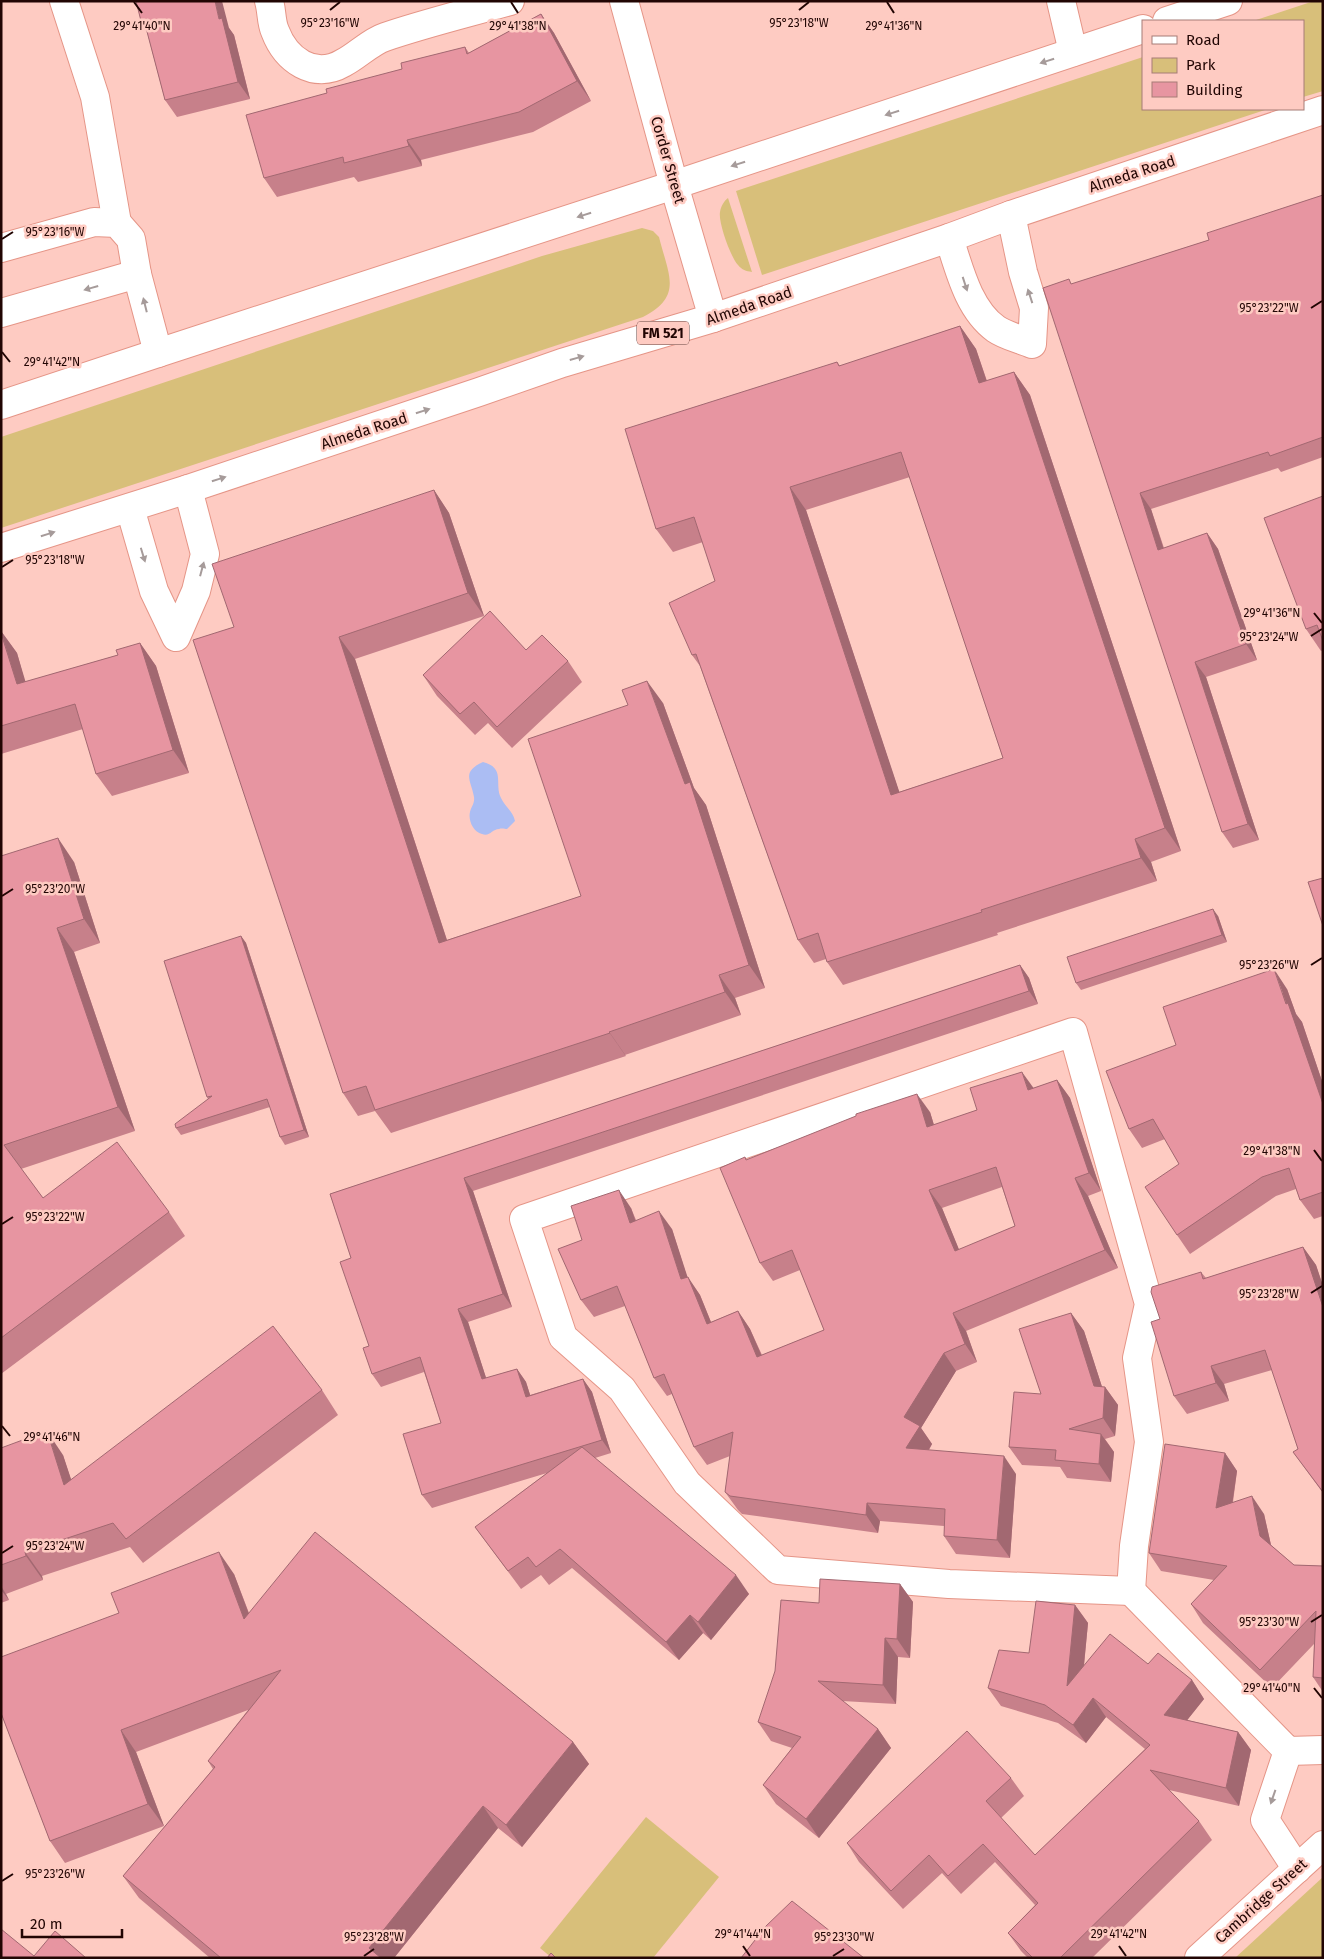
<svg xmlns="http://www.w3.org/2000/svg" width="1324" height="1959" viewBox="0 0 1324 1959" font-family="'Fira Sans',sans-serif">
<rect width="100%" height="100%" fill="#fecbc2"/>
<g fill="#d8bf7a">
<polygon points="1314,1 1323,1 1323,91 1303,97 1303,21 1253,21"/>
<polygon points="1143,57 1143,109 1268,109 762,275 736,191"/>
<path d="M728,198L752,272C746,271 742,270 738,265C731,258 718,222 720,212C721,206 724,201 728,198Z"/>
<path d="M642,228L653,231L659,237C668,274 684,296 643,317L1,528V437L542,256Z"/>
<polygon points="646,1817 719,1877 653,1958 552,1958 540,1948"/>
<polygon points="1323,1877 1323,1958 1235,1958"/>
</g>
<path fill="#abbdf3" d="M483,762C506,768 494,784 501,798C505,807 513,811 515,821L507,829C505,829 502,828 499,829C492,829 490,837 482,834C473,832 468,820 470,812C471,807 475,803 474,797C471,780 461,772 483,762Z"/>
<g fill="none" stroke-linecap="round" stroke-linejoin="round">
<defs>
<g id="minor">
<polyline points="64,1 95,97 117,223"/>
<path d="M269,1C272,11 271,22 275,31C286,60 314,80 343,63C357,56 370,42 385,37C426,23 468,13 510,1"/>
<polyline points="624,1 674,185 713,318"/>
<polyline points="1061,1 1073,52"/>
<path d="M949,238C959,268 968,309 996,329C1006,336 1021,339 1032,344L1034,308L1023,272L1011,215"/>
<polyline points="1,248 94,222 117,223 131,239 137,274 158,353"/>
<polyline points="1,313 137,274"/>
<polyline points="130,508 154,591 176,637 196,591 205,554 188,489"/>
<polygon points="1073,1032 1149,1304 1137,1358 1149,1442 1134,1546 1131,1591 949,1584 778,1570 687,1483 622,1389 563,1337 524,1219"/>
<polyline points="1131,1591 1288,1751 1323,1750"/>
<polyline points="1288,1751 1265,1820 1297,1869"/>
<polyline points="1199,1958 1323,1845"/>
</g>
<g id="major">
<polyline points="1167,21 1228,1"/>
<polyline points="1,405 158,353 674,185 1143,29"/>
<polyline points="1,548 188,489 479,392 562,363 713,318 949,238 1011,215 1323,110"/>
</g>
</defs>
<use href="#minor" stroke="#e59587" stroke-width="30"/>
<use href="#major" stroke="#e59587" stroke-width="30"/>
<use href="#minor" stroke="#fff" stroke-width="28"/>
<use href="#major" stroke="#fff" stroke-width="28"/>
</g>
<g fill="#c7808a" fill-rule="evenodd">
<polygon points="136,1 229,28 234,35 250,99 177,117 165,100 147,32 142,25"/>
<polygon points="541,14 554,33 591,101 533,132 421,160 422,166 358,182 354,177 277,197 264,178 327,93 402,69 465,47 469,53"/>
<polygon points="1323,195 1323,457 1281,472 1278,468 1151,509 1164,548 1207,533 1218,549 1257,660 1206,677 1259,840 1233,848 1222,832 1072,284 1209,240"/>
<path d="M960,326L976,349L987,381L1014,372L1030,395L1181,851L1151,862L1157,881L997,933L998,935L843,985L827,962L826,959L814,963L798,940L700,666L692,655L715,581L703,542L673,552L656,529L837,362L840,366ZM910,477L1003,758L899,792L806,510Z"/>
<polygon points="434,490 449,513 484,616 355,659 447,940 581,896 663,703 694,788 706,805 765,988 735,998 741,1015 625,1055 626,1056 391,1133 375,1111 358,1116 343,1093 234,627"/>
<polygon points="1323,496 1323,650 1321,651 1306,629"/>
<polygon points="1,631 17,653 25,682 118,655 140,643 156,666 189,773 112,796 96,774 83,729 1,754"/>
<polygon points="526,650 568,661 582,682 512,748 488,723 475,735 437,696 423,675"/>
<polygon points="1,856 74,862 100,943 74,952 135,1131 21,1169 43,1198 169,1212 185,1236 1,1374"/>
<polygon points="1218,916 1227,942 1081,990 1076,983"/>
<polygon points="241,936 246,943 309,1137 285,1145 280,1137 270,1107 181,1135 176,1128 208,1099 207,1097"/>
<polygon points="1020,965 1029,978 1038,1004 473,1191 512,1307 468,1322 486,1378 517,1369 526,1382 530,1395 583,1379 592,1392 611,1453 595,1458 749,1594 711,1640 703,1633 679,1660 572,1568 549,1585 541,1575 521,1589 475,1527 547,1473 432,1508 422,1495 441,1423 424,1372 381,1387 372,1374 369,1346 351,1258 330,1194"/>
<polygon points="1287,989 1296,1014 1302,1022 1323,1084 1323,1216 1314,1219 1300,1200 1296,1189 1276,1196 1190,1254 1177,1235 1179,1164 1165,1139 1142,1148 1129,1129"/>
<path d="M1057,1080L1070,1098L1101,1191L1088,1196L1118,1268L966,1331L977,1362L956,1371L921,1428L932,1444L929,1450L1016,1474L1010,1558L956,1554L944,1536V1526L880,1521L878,1533L742,1514L738,1510L725,1492L730,1456L707,1465L694,1447L672,1394L667,1396L654,1378L625,1306L594,1317L581,1300L582,1240L631,1208L636,1220L672,1229L687,1277L700,1295L711,1322L738,1311L750,1329L762,1355L824,1330L800,1270L773,1281L760,1263L747,1160L930,1112L934,1125L977,1110L1034,1088ZM1002,1187L1015,1226L959,1250L942,1208Z"/>
<polygon points="1303,1247 1316,1265 1323,1286 1323,1493 1293,1452 1298,1449 1272,1370 1224,1384 1229,1401 1187,1414 1174,1396 1160,1319 1201,1272 1206,1278"/>
<polygon points="1071,1313 1084,1331 1102,1387 1105,1387 1118,1405 1115,1436 1105,1439 1114,1452 1111,1482 1067,1478 1060,1467 1022,1465 1009,1447 1041,1394"/>
<polygon points="322,1390 338,1415 143,1563 130,1547 42,1576 43,1580 6,1594 9,1600 1,1603 1,1448 63,1455 71,1480"/>
<polygon points="1225,1453 1237,1471 1233,1502 1264,1514 1271,1545 1294,1565 1323,1566 1323,1692 1313,1677 1314,1644 1272,1688 1203,1623 1191,1604 1214,1580 1161,1571 1149,1553"/>
<polygon points="234,1574 249,1613 573,1742 589,1764 522,1847 498,1828 394,1958 210,1958 139,1898 123,1876 213,1769 208,1761 248,1710 136,1752 164,1826 65,1863 50,1841 1,1713"/>
<polygon points="900,1584 913,1602 910,1658 898,1657 896,1704 842,1701 878,1729 891,1748 819,1838 776,1804 763,1785 792,1748 771,1741 758,1722 819,1603"/>
<polygon points="1075,1605 1088,1623 1084,1666 1148,1664 1192,1680 1204,1699 1187,1720 1238,1732 1251,1750 1239,1806 1169,1790 1199,1821 1212,1840 1092,1958 1028,1958 1021,1951 1008,1933 1035,1905 995,1862 961,1894 942,1873 903,1909 859,1862 847,1843 1011,1778 1024,1796 1001,1818 1035,1855 1145,1749 1106,1717 1086,1743 1058,1723 1001,1706 988,1688 1029,1653"/>
</g>
<g fill="#a26871">
<polygon points="215,1 222,1 229,28 234,35 250,99 238,82 219,19"/>
<polygon points="541,14 554,33 591,101 577,81"/>
<polygon points="407,140 421,160 422,166 409,146"/>
<polygon points="960,326 976,349 995,406 979,383"/>
<polygon points="1014,372 1030,395 1181,851 1165,828"/>
<polygon points="790,487 806,510 908,818 891,795"/>
<polygon points="434,490 449,513 484,616 468,593"/>
<polygon points="1140,493 1151,509 1169,566 1158,550"/>
<polygon points="1207,533 1218,549 1257,660 1246,644"/>
<polygon points="1,631 17,653 33,707 17,684"/>
<polygon points="339,637 355,659 455,965 439,943"/>
<polygon points="140,643 156,666 189,773 173,750"/>
<polygon points="1195,662 1206,677 1259,840 1248,824"/>
<polygon points="647,681 663,703 694,788 706,805 765,988 749,965 685,784"/>
<polygon points="58,838 74,862 100,943 84,919"/>
<polygon points="1135,839 1151,862 1157,881 1141,858"/>
<polygon points="1213,909 1218,916 1227,942 1222,935"/>
<polygon points="57,928 74,952 135,1131 118,1107"/>
<polygon points="241,936 246,943 309,1137 304,1130"/>
<polygon points="1020,965 1029,978 1038,1004 1029,991"/>
<polygon points="1274,969 1287,989 1296,1014 1302,1022 1323,1084 1323,1104"/>
<polygon points="719,975 735,998 741,1015 725,992"/>
<polygon points="609,1032 625,1055 626,1056 610,1033"/>
<polygon points="1022,1072 1035,1090 1028,1090"/>
<polygon points="1057,1080 1070,1098 1101,1191 1089,1173"/>
<polygon points="917,1094 930,1112 940,1145 927,1127"/>
<polygon points="464,1178 473,1191 512,1307 503,1294"/>
<polygon points="1075,1178 1088,1196 1118,1268 1105,1250"/>
<polygon points="619,1190 631,1208 642,1240 630,1223"/>
<polygon points="929,1190 942,1208 967,1269 955,1251"/>
<polygon points="659,1211 672,1229 694,1297 681,1279"/>
<polygon points="1303,1247 1316,1265 1323,1286 1323,1307"/>
<polygon points="688,1277 700,1295 719,1342 707,1324"/>
<polygon points="458,1309 468,1322 491,1393 482,1379"/>
<polygon points="738,1311 750,1329 770,1375 757,1357"/>
<polygon points="953,1313 966,1331 977,1362 965,1344"/>
<polygon points="1071,1313 1084,1331 1105,1396 1105,1387 1118,1405 1115,1436 1103,1418 1094,1386"/>
<polygon points="944,1353 956,1371 921,1428 932,1444 919,1466 906,1448 904,1417"/>
<polygon points="1211,1366 1224,1384 1229,1401 1216,1383"/>
<polygon points="517,1369 526,1382 535,1410 526,1397"/>
<polygon points="583,1379 592,1392 611,1453 602,1440"/>
<polygon points="47,1431 63,1455 81,1509 64,1485"/>
<polygon points="1101,1434 1114,1452 1111,1482 1099,1464"/>
<polygon points="1225,1453 1237,1471 1229,1526 1216,1508"/>
<polygon points="1004,1456 1016,1474 1010,1558 997,1540"/>
<polygon points="1252,1496 1264,1514 1273,1554 1260,1536"/>
<polygon points="867,1503 880,1521 878,1533 866,1515"/>
<polygon points="25,1552 42,1576 43,1580 26,1556"/>
<polygon points="219,1552 234,1574 259,1641 244,1619"/>
<polygon points="736,1575 749,1594 711,1640 698,1622"/>
<polygon points="900,1584 913,1602 910,1658 897,1639"/>
<polygon points="1,1586 6,1594 9,1600 1,1590"/>
<polygon points="1075,1605 1088,1623 1080,1705 1067,1686"/>
<polygon points="690,1615 703,1633 679,1660 666,1642"/>
<polygon points="885,1638 898,1657 896,1704 883,1685"/>
<polygon points="1192,1680 1204,1699 1177,1733 1164,1715"/>
<polygon points="1093,1698 1106,1717 1086,1743 1073,1725"/>
<polygon points="878,1729 891,1748 819,1838 806,1819"/>
<polygon points="121,1730 136,1752 164,1826 148,1804"/>
<polygon points="1238,1732 1251,1750 1239,1806 1226,1788"/>
<polygon points="573,1742 589,1764 522,1847 506,1825"/>
<polygon points="483,1806 498,1828 394,1958 376,1958 369,1948"/>
</g>
<g fill="#e795a1" stroke="#a26871" fill-rule="evenodd">
<polygon points="136,1 215,1 219,19 222,18 238,82 165,100 145,24 142,25"/>
<polygon points="541,14 577,81 519,112 407,140 409,146 344,163 343,157 264,178 246,115 327,93 326,89 402,69 401,63 465,47 467,54"/>
<polygon points="1323,195 1323,437 1270,456 1268,452 1140,493 1158,550 1207,533 1246,644 1195,662 1248,824 1222,832 1043,288 1069,279 1071,284 1209,240 1207,233"/>
<path d="M960,326L979,383L1014,372L1165,828L1135,839L1141,858L981,910L982,912L827,962L818,933L798,940L696,654L692,655L669,603L715,581L694,517L656,529L625,429L837,362L839,366ZM901,452L1003,758L891,795L790,487Z"/>
<polygon points="434,490 468,593 339,637 439,943 581,896 528,739 628,705 622,690 647,681 685,784 690,782 749,965 719,975 725,992 609,1032 610,1033 375,1110 366,1086 343,1093 193,640 234,627 212,564"/>
<polygon points="1323,496 1323,641 1317,625 1306,629 1264,518"/>
<polygon points="490,611 526,650 542,635 568,661 497,727 474,702 460,714 423,675"/>
<polygon points="1,633 17,684 118,655 116,650 140,643 173,750 96,774 75,704 1,726"/>
<polygon points="58,838 84,919 57,928 118,1107 4,1145 43,1198 117,1142 169,1212 1,1338 1,856"/>
<polygon points="1323,878 1323,926 1308,882"/>
<polygon points="1213,909 1222,935 1076,983 1067,957"/>
<polygon points="241,936 304,1130 280,1137 267,1099 176,1128 175,1124 212,1096 207,1097 164,961"/>
<polygon points="1020,965 1029,991 464,1178 503,1294 458,1309 482,1379 517,1369 526,1397 583,1379 602,1440 422,1495 403,1434 441,1423 420,1357 372,1374 363,1348 369,1346 340,1262 351,1258 330,1194"/>
<polygon points="1274,969 1286,1004 1288,1003 1323,1104 1323,1192 1300,1200 1289,1168 1262,1177 1177,1235 1145,1187 1179,1164 1153,1119 1129,1129 1106,1071 1176,1045 1163,1007"/>
<path d="M1022,1072L1028,1090L1057,1080L1089,1173L1075,1178L1105,1250L953,1313L965,1344L944,1353L904,1417L920,1426L906,1448L1004,1456L997,1540L944,1536L945,1509L867,1503L866,1515L730,1496L725,1492L733,1432L694,1447L664,1374L654,1378L617,1286L581,1300L558,1249L582,1240L571,1206L619,1190L630,1223L659,1211L681,1279L688,1277L707,1324L738,1311L757,1357L824,1330L792,1250L760,1263L720,1168L745,1157L746,1160L856,1116V1114L917,1094L927,1127L977,1110L970,1088ZM996,1167L1015,1226L955,1251L929,1190Z"/>
<polygon points="1303,1247 1323,1307 1323,1492 1293,1452 1298,1449 1265,1350 1211,1366 1216,1383 1174,1396 1151,1322 1160,1319 1151,1292 1152,1287 1201,1272 1203,1279"/>
<polygon points="1071,1313 1094,1386 1105,1387 1103,1418 1069,1429 1101,1434 1099,1464 1055,1460 1056,1450 1009,1447 1014,1392 1041,1394 1019,1329"/>
<polygon points="273,1326 322,1390 126,1539 113,1523 25,1552 26,1556 1,1565 1,1448 47,1431 64,1485"/>
<polygon points="1165,1444 1225,1453 1216,1508 1252,1496 1260,1536 1294,1565 1323,1566 1323,1678 1313,1677 1316,1611 1260,1670 1191,1604 1227,1566 1149,1553"/>
<polygon points="582,1447 736,1575 698,1622 690,1615 666,1642 560,1549 536,1567 528,1557 508,1571 475,1527"/>
<polygon points="315,1532 573,1742 506,1825 483,1806 369,1948 381,1958 221,1958 123,1876 215,1767 208,1761 281,1670 121,1730 148,1804 50,1841 1,1713 1,1657 119,1613 111,1593 219,1552 244,1619"/>
<polygon points="820,1579 900,1584 897,1639 885,1638 883,1685 818,1681 878,1729 806,1819 763,1785 801,1737 758,1722 775,1671 781,1600 819,1603"/>
<polygon points="1036,1601 1075,1605 1067,1686 1110,1634 1148,1664 1158,1653 1192,1680 1164,1715 1238,1732 1226,1788 1150,1770 1199,1821 1060,1958 1033,1958 1008,1933 1038,1903 983,1844 948,1876 929,1855 891,1891 847,1843 967,1731 1011,1778 986,1801 1035,1855 1150,1745 1093,1698 1073,1725 1045,1705 988,1688 999,1650 1029,1653"/>
<polygon points="792,1901 864,1958 741,1958 766,1926"/>
<polygon points="1,1929 34,1956 55,1931 86,1958 1,1958"/>
<polygon points="551,1953 556,1958 547,1958"/>
</g>
<defs><path id="oneway-solid" d="M-6-.8H1V-3.2L6.5 0L1 3.2V.8H-6Z" transform="scale(1.25)"/></defs>
<g fill="#a69b9a">
<use href="#oneway-solid" transform="translate(1047 61) rotate(162)"/>
<use href="#oneway-solid" transform="translate(892 113) rotate(162)"/>
<use href="#oneway-solid" transform="translate(738 164) rotate(162)"/>
<use href="#oneway-solid" transform="translate(584 215) rotate(162)"/>
<use href="#oneway-solid" transform="translate(965 284) rotate(72)"/>
<use href="#oneway-solid" transform="translate(91 288) rotate(164)"/>
<use href="#oneway-solid" transform="translate(1030 296) rotate(-108)"/>
<use href="#oneway-solid" transform="translate(145 305) rotate(-104)"/>
<use href="#oneway-solid" transform="translate(577 358) rotate(-16)"/>
<use href="#oneway-solid" transform="translate(423 411) rotate(-18)"/>
<use href="#oneway-solid" transform="translate(219 479) rotate(-18)"/>
<use href="#oneway-solid" transform="translate(48 534) rotate(-17)"/>
<use href="#oneway-solid" transform="translate(143 555) rotate(73)"/>
<use href="#oneway-solid" transform="translate(202 569) rotate(-75)"/>
<use href="#oneway-solid" transform="translate(1273 1797) rotate(109)"/>
</g>
<path fill="none" stroke="#210503" stroke-width="2" d="M134,2L142,13M511,2L518,13M887,2L894,13M330,10L340,2M799,10L809,2M2,239L13,232M1311,308L1322,301M2,352L10,362M2,567L13,560M1314,613L1322,623M1311,636L1322,629M2,896L13,889M1311,965L1322,958M1314,1150L1322,1161M2,1224L13,1217M1311,1293L1322,1286M2,1426L10,1436M2,1553L13,1546M1311,1622L1322,1615M1314,1688L1322,1698M2,1881L13,1874M743,1946L750,1956M1119,1946L1126,1956M364,1956L374,1949M833,1956L844,1949"/>
<g text-anchor="middle" dominant-baseline="central" stroke-width="5" stroke-linejoin="round" paint-order="stroke">
<rect fill="#fecbc2" stroke="#63403c" stroke-width="1" x="637" y="321.5" width="52" height="23" rx="4"/>
<g font-size="14" font-weight="bold" fill="#210503">
<text x="663" y="333">FM 521</text>
</g>
<g font-size="15" fill="#210503" stroke="#fecbc2">
<text transform="translate(668 160) rotate(74)">Corder Street</text>
<text transform="translate(1132 174) rotate(-18)">Almeda Road</text>
<text transform="translate(749 306) rotate(-19)">Almeda Road</text>
<text transform="translate(364 431) rotate(-18)">Almeda Road</text>
<text transform="translate(1261 1901) rotate(-42)">Cambridge Street</text>
</g>
</g>
<g font-size="12" text-anchor="middle" fill="#210503" stroke="#fecbc2" stroke-width="5" stroke-linejoin="round" paint-order="stroke">
<text x="799" y="27">95°23'18"W</text>
<text x="330" y="27">95°23'16"W</text>
<text x="142" y="30">29°41'40"N</text>
<text x="518" y="30">29°41'38"N</text>
<text x="894" y="30">29°41'36"N</text>
<text x="55" y="236">95°23'16"W</text>
<text x="1269" y="312">95°23'22"W</text>
<text x="52" y="366">29°41'42"N</text>
<text x="55" y="564">95°23'18"W</text>
<text x="1272" y="617">29°41'36"N</text>
<text x="1269" y="641">95°23'24"W</text>
<text x="55" y="893">95°23'20"W</text>
<text x="1269" y="969">95°23'26"W</text>
<text x="1272" y="1155">29°41'38"N</text>
<text x="55" y="1221">95°23'22"W</text>
<text x="1269" y="1298">95°23'28"W</text>
<text x="52" y="1441">29°41'46"N</text>
<text x="55" y="1550">95°23'24"W</text>
<text x="1269" y="1626">95°23'30"W</text>
<text x="1272" y="1692">29°41'40"N</text>
<text x="55" y="1878">95°23'26"W</text>
<text x="743" y="1938">29°41'44"N</text>
<text x="1119" y="1938">29°41'42"N</text>
<text x="374" y="1941">95°23'28"W</text>
<text x="844" y="1941">95°23'30"W</text>
</g>
<rect width="1324" height="1959" fill="none" stroke="#210503" stroke-width="5"/>
<rect x="1142" y="20" width="162" height="90" fill="#fecbc2" stroke="#a67c76"/>
<rect x="1152" y="36" width="25" height="8" fill="#ffffff" stroke="#a67c76"/>
<text x="1186" y="45" font-size="15" fill="#210503">Road</text>
<rect x="1152" y="58" width="25" height="15" fill="#d8bf7a" stroke="#a67c76"/>
<text x="1186" y="70" font-size="15" fill="#210503">Park</text>
<rect x="1152" y="82" width="25" height="15" fill="#e795a1" stroke="#a67c76"/>
<text x="1186" y="95" font-size="15" fill="#210503">Building</text>
<path d="M22 1929v8h100v-8" fill="none" stroke="#210503" stroke-width="2.5"/>
<text x="30" y="1929" font-size="15" fill="#210503" stroke="#fecbc2" stroke-width="4" paint-order="stroke">20 m</text>
</svg>
